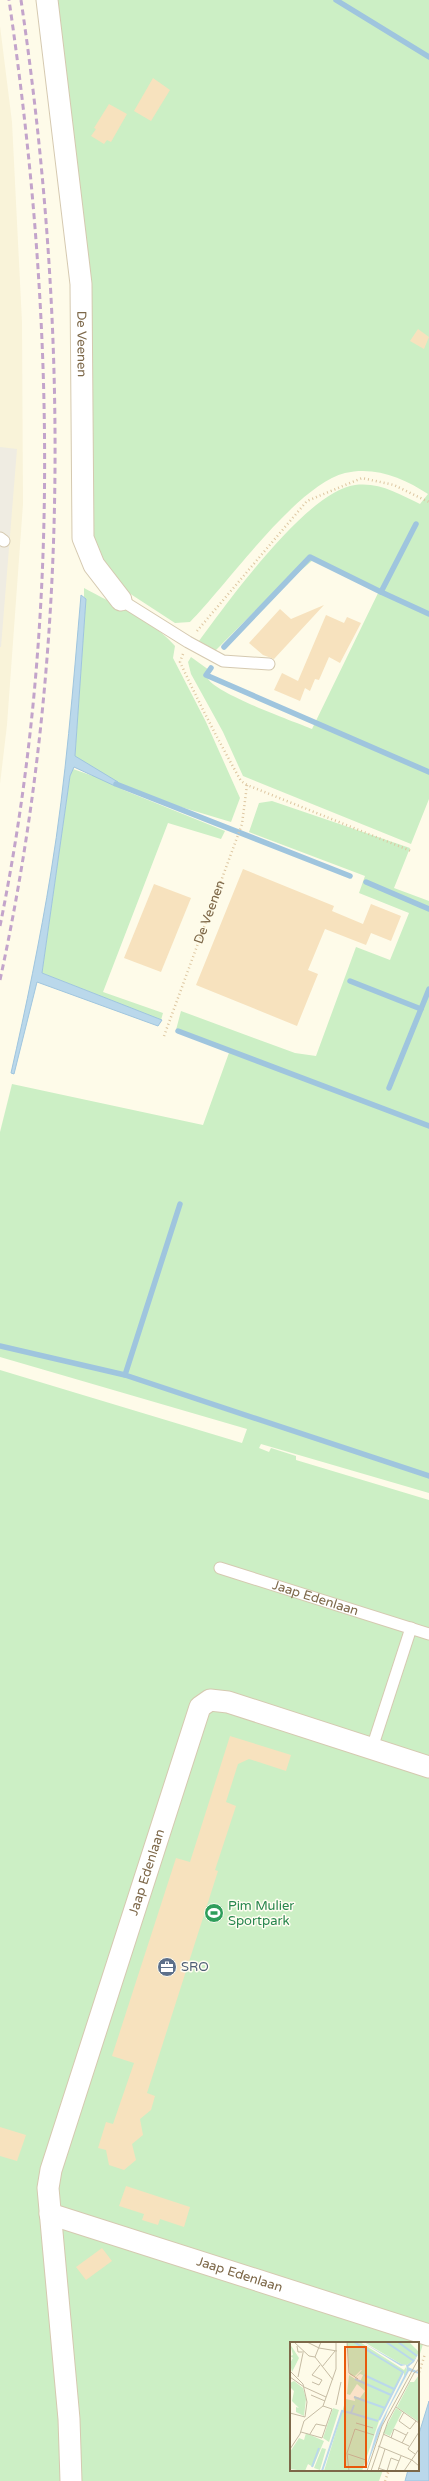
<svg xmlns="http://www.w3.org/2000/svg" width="429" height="2481" viewBox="0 0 429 2481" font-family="'Varela Round',sans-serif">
<rect width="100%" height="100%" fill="#fefbe9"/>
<polygon fill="#f9f3d9" points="0,26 12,122 22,322 23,504 7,725 0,784"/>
<polygon fill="#efece2" points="0,447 17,449 1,647 0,647"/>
<g fill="#ccefc5">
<path d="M57,0H429V799L411,844L243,776L223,732L191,674L188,662L191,657L209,670L207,677C213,693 293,721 312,729L380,589L313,560L266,600L215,651L199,641C228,602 307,491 355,485C380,482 399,494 420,504L428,494C404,478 375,466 345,473C295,486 228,584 190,622L175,623L106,578L90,541L74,165Z"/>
<path d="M84,588C113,604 154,621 175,646L173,658L206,722L240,798L231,822L121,789L225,831L221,839L168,823L103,992L163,1013L161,1020L42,973L70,776L73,769L93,776L75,756L86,599L84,597Z"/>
<polygon points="272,801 410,848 394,888 429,901 429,1493 261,1444 259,1448 269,1452 271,1448 296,1456 296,1460 429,1500 429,2325 418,2360 418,2343 291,2343 291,2470 383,2470 379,2481 0,2481 0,1370 242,1443 247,1429 0,1357 0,1132 12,1084 203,1125 230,1050 176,1030 181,1011 295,1053 316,1056 356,947 390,960 409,913 359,893 365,876 249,832 259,803"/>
</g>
<g fill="#bad8eb" stroke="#9fc5de">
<path d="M81,595L86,599L75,756L118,782L115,786L74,767L70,776L42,973L162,1020L158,1026L37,982L14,1074L11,1073C26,1007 40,940 51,872C66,780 73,687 81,595Z"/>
<polygon points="429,2401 429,2481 405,2481 408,2470 418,2470 418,2437"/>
</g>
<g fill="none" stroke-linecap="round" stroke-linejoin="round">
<g stroke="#9fc5de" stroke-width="5.5">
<polyline points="336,0 429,57"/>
<polyline points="381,592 429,614"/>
<polyline points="224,647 310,557 381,592 416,524"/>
<polyline points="211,668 206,675 429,772"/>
<polyline points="116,784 350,876"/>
<polyline points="366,882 429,909"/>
<polyline points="350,981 421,1009 389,1088"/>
<polyline points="421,1009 429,989"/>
<polyline points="178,1031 429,1126"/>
<polyline points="180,1204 125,1375 429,1476"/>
<polyline points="0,1346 125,1375"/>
</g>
</g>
<g fill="#f7e2be">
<polygon points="153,78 170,90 151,121 134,111"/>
<polygon points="109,104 127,114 111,142 107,140 104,144 91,136 96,129 94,128"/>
<polygon points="418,329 429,337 424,349 410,341"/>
<polygon points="324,605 274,659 263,655 249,643 280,609 291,619"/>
<polygon points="326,615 344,623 347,617 361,623 340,663 329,657 319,680 315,679 310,691 305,688 300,701 274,690 282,673 298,681"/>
<polygon points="243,869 334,906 332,911 363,924 371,904 401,916 391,941 371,933 366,945 325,929 308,970 318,974 297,1026 196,985"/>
<polygon points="154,884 191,898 161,972 124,958"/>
<polygon points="230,1736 291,1755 286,1771 249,1759 238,1764 226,1802 236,1806 215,1870 218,1871 147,2093 155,2096 151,2110 140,2119 143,2135 132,2144 136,2160 124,2170 109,2165 106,2150 98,2148 106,2122 113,2124 134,2063 112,2056 176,1858 190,1862"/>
<polygon points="0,2127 26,2135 17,2161 0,2156"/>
<polygon points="126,2186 190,2207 184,2227 160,2219 158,2225 142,2220 144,2214 119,2206"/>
<polygon points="102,2248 112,2261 86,2280 76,2267"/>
</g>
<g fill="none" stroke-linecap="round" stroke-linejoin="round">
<defs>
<g id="lane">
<polyline points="0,538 4,541"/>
<polyline points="121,600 188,642 223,661 269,664"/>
<path id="s2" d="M220,1568L429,1634"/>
<polyline points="372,1748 411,1628"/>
</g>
<g id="street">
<path id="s3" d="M47,0L81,284L83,538L94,565L121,600"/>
<path id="s4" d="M50,2214L429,2335"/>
<path id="s5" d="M71,2481L69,2419L48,2188L51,2170L200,1707L210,1700L228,1702L429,1767"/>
</g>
</defs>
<use href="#lane" stroke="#d5c9b0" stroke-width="13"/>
<use href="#street" stroke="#d5c9b0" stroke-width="23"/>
<g stroke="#ddc6a0" stroke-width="2.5" stroke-dasharray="1 3" stroke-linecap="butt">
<polyline points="197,631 307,501 362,478 394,485 429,502"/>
<path d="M183,654L180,662C199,703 219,742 241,781L247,785"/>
<path id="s1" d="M164,1036L242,824L247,785L411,851"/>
<polyline points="418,2376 425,2354"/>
<polyline points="385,2481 389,2470"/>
</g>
<use href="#lane" stroke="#fff" stroke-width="11"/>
<use href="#street" stroke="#fff" stroke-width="21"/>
<g stroke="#c3a4cb" stroke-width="3" stroke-dasharray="6 4" stroke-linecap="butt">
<path d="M0,926C62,621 54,307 9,0"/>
<path d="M0,980C70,658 69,326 21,0"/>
</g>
</g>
<defs>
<symbol id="stadium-disc" viewBox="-11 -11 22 22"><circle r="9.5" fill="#2e9e5b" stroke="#fffdf2"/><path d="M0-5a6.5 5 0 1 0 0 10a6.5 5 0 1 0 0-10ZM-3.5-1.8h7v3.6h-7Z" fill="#fff"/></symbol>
<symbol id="office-disc" viewBox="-11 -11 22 22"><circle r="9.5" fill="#5c6f8a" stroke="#fffdf2"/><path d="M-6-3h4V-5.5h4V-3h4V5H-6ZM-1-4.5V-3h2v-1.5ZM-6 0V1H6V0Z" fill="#fff"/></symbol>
</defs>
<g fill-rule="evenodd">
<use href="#stadium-disc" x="203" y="1902" width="22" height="22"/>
<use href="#office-disc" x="156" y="1956" width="22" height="22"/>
</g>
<g text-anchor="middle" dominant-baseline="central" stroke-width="3" stroke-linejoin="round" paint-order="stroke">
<g font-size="13" fill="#7d6849" stroke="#fffdf2">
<text stroke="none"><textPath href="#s3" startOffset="346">De Veenen</textPath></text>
<text stroke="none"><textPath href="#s1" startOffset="132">De Veenen</textPath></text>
<text stroke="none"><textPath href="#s2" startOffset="100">Jaap Edenlaan</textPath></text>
<text stroke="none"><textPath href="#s5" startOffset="625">Jaap Edenlaan</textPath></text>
<text stroke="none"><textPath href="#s4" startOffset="199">Jaap Edenlaan</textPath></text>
</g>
<g font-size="13" fill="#27864d" stroke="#fffdf2" text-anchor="start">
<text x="228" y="1906">Pim Mulier<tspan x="228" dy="15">Sportpark</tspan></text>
</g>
<g font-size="13" fill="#4e5e75" stroke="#fffdf2" text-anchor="start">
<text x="181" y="1967">SRO</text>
</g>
</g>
<g transform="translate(290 2342)">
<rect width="129" height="129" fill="#fefbe9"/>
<path d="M57,0H70L114,28L116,25L117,28L114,35V29L89,79L72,129H34L56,57L65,59L64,54L70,56L75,49L67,42L60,53L63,54L57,52L59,33L70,40L73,33L70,32L65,36L72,28L76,29L71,28L65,34L60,33ZM74,0H119L129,10L124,18L117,23L111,22ZM0,2L9,16L2,30L0,21L3,16L0,14L3,13ZM129,33V80L107,65L120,40H124ZM4,39L13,46L16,57L14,74L6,70V65L9,66L2,59L4,49L1,46L0,53V41ZM43,66L49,68L39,100L33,96ZM106,66L112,70L100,94L93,91ZM16,91L34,99L23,125L18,122L15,129L0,127V110L9,96L14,98ZM32,106L36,107L30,128L24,126Z" fill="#ccefc5"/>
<path d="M72,0L111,22L117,23L124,18L129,10L124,20L118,25L129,30V32L119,29L98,68L75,129L87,88L117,28L116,23L111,24Z" fill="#bad8eb"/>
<path fill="none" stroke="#bad8eb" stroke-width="2" d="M64,0L113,30L89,78M96,0L124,19M108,0L127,14M74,33L104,47M65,37L101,53M64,55L95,66M64,63L61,71L88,79M22,125L29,106M32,129L52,69L61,71"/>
<path fill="none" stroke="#c6bca4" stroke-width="1" d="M4,0L19,14L25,15M17,0L29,6L47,9M31,0L25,15L43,38M57,0L59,31L68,37M7,4L8,10H14M32,25L45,9M0,29L13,42L17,60L15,75M0,35L14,45M8,35L13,11M22,40L29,43L32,38L22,33L30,23M14,45L36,55M21,53L35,59M46,63L51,40M106,65L129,81M114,70L109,79L120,87L126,79M0,71L15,75M66,81L83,86M11,90L32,96L42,67L33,64M20,92L26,82L36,84M93,92L119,104M101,96L104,87L116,93M112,101L118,90M88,104L122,118L129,124M0,107L10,92L14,79L33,64L46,27V0M58,112L76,118M125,112L118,107L129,90M88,126L97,129L101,116L109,119M59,129L57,111L65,87L84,93M77,129L92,84L129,16M81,129L98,79L124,31L129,27M88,129L95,107M105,129L111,114M114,129L129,107"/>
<path fill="#e8590c" fill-opacity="0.15" stroke="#e8590c" stroke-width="2" d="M55,5H76V125H55Z"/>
<rect width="129" height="129" fill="none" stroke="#7d6849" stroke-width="2"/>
</g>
</svg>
